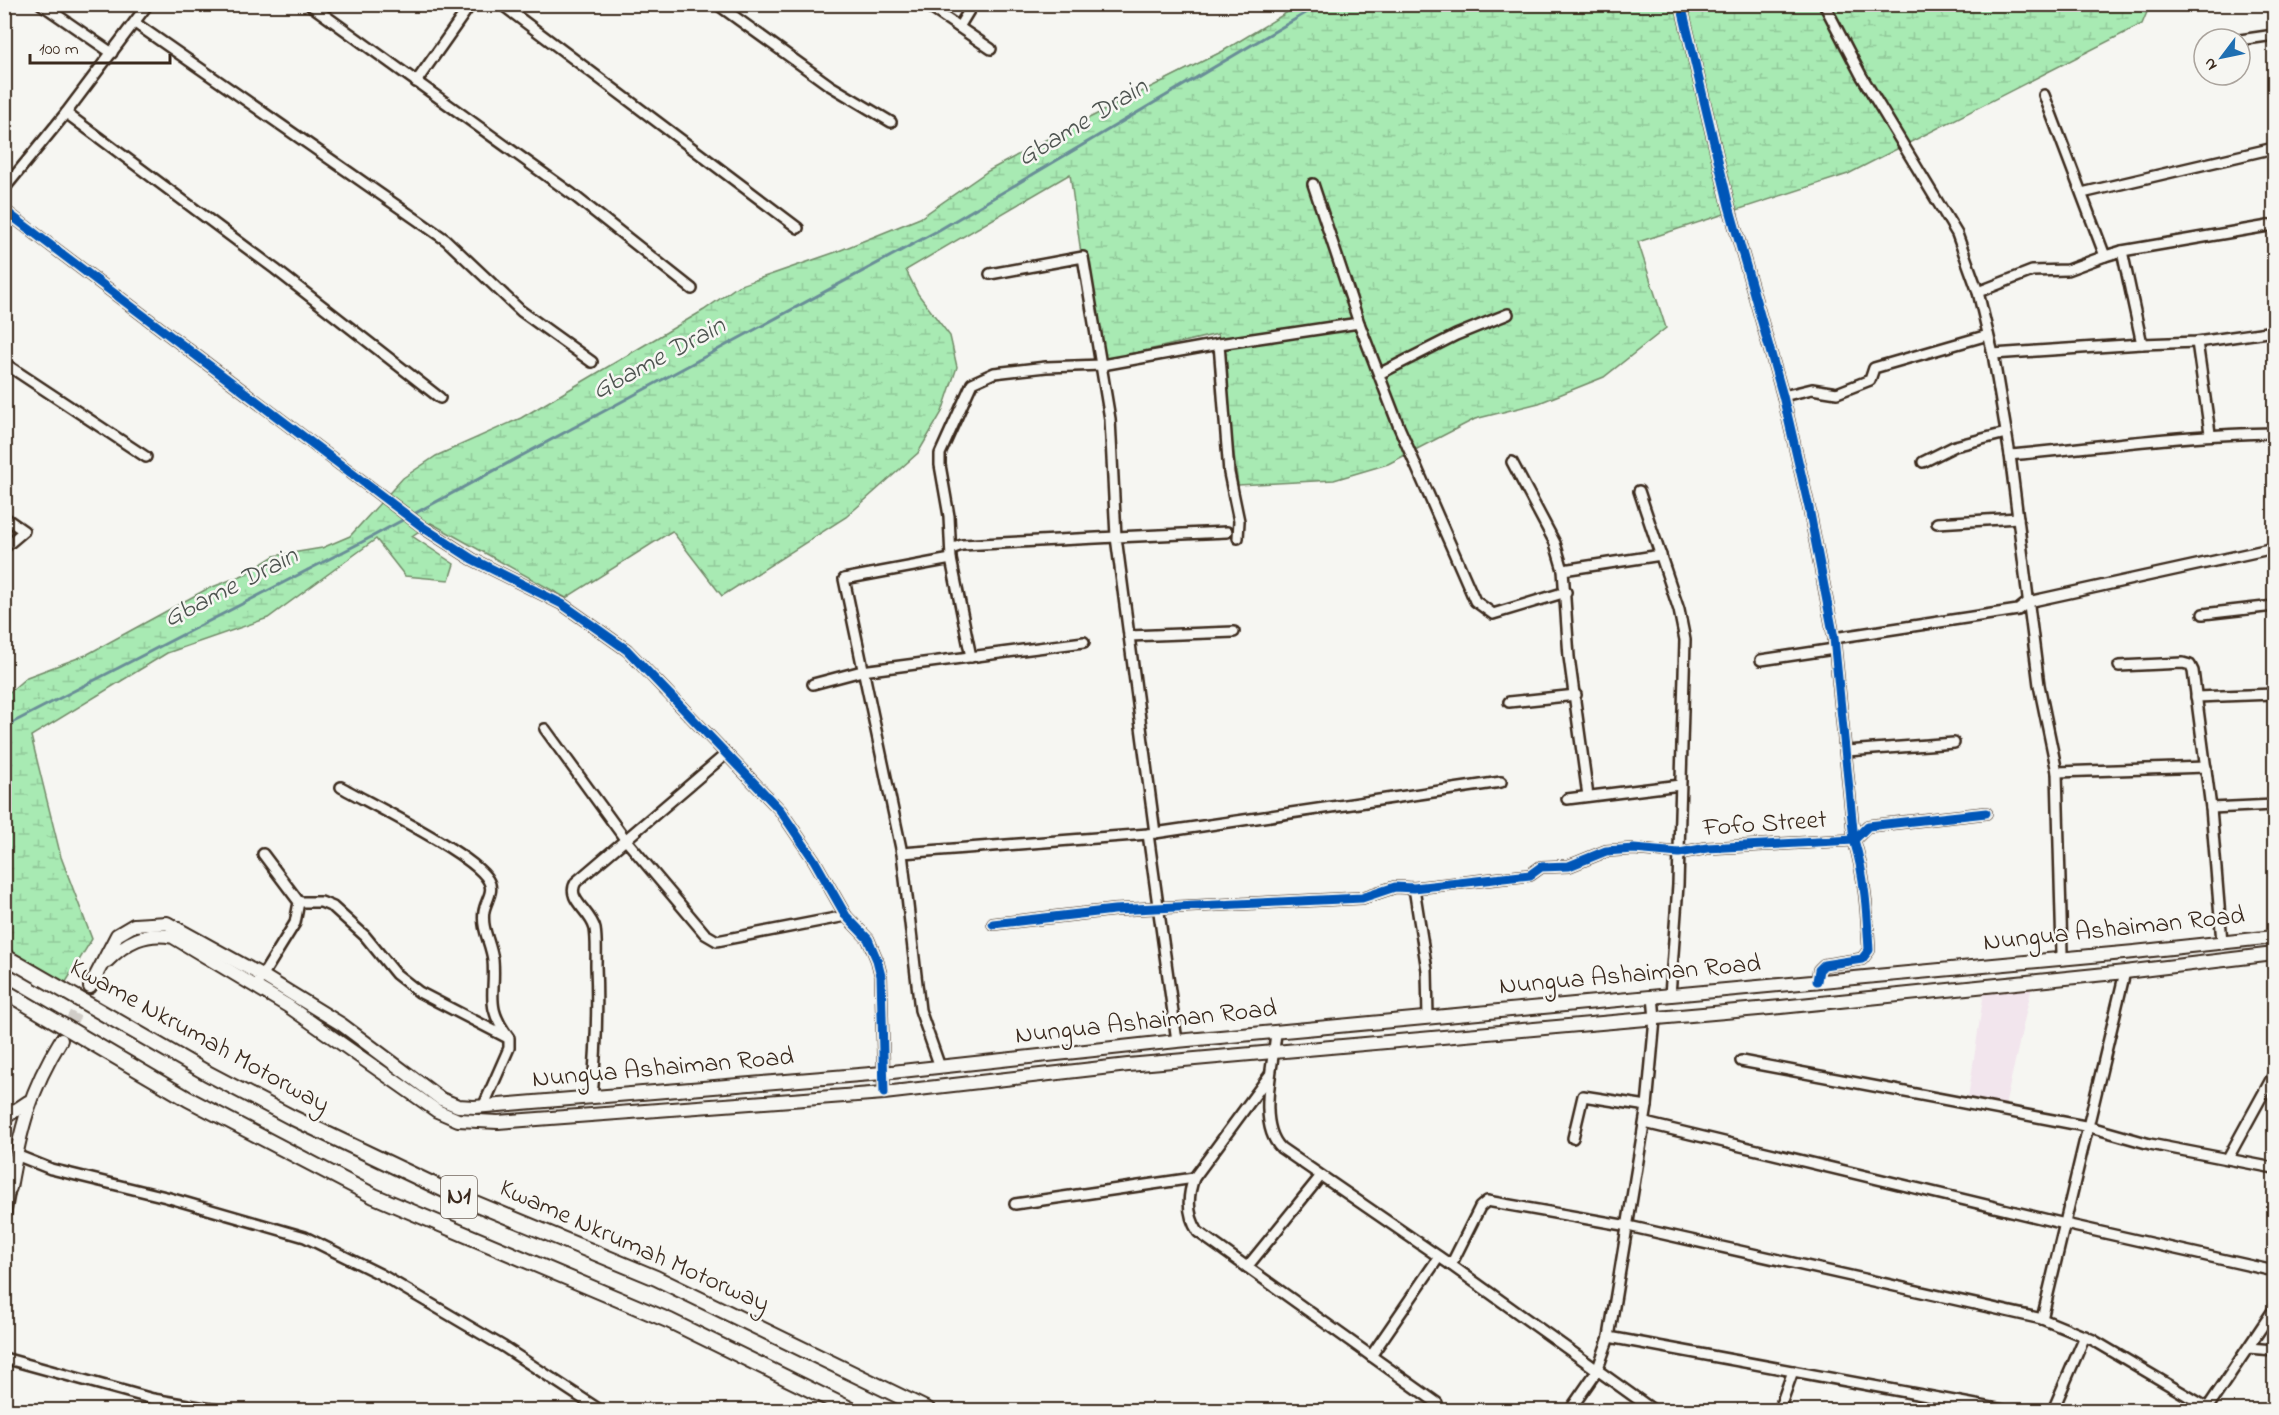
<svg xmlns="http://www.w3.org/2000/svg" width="2279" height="1415" viewBox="0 0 2279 1415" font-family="'Indie Flower',sans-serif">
<defs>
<pattern id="wetland-marsh" width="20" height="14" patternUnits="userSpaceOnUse" patternTransform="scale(1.5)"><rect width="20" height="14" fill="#a8eab3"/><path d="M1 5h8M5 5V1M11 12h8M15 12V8" fill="none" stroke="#92c99a"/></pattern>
</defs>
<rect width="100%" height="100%" fill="#f6f6f2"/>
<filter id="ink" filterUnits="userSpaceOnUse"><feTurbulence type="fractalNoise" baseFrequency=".0167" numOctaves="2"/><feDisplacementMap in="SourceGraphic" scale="12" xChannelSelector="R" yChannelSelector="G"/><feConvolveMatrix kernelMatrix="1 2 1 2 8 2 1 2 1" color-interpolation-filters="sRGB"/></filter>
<g filter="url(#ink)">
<polygon fill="#f2e5ed" points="2032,986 2005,1106 1968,1098 1984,992"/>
<polygon fill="url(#wetland-marsh)" stroke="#728a68" stroke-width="1.5" points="1299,5 2150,5 2142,24 1848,174 1638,242 1666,328 1604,377 1539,403 1475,419 1388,464 1334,480 1238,485 1218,334 1096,362 1070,174 906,270 918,294 950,336 957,367 942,412 918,453 846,517 722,596 672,531 566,598 431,523 412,536 454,564 449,580 405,576 376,539 268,618 167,653 31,736 61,857 92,939 63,987 5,949 4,697 27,677 86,655 205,590 243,575 274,556 322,548 350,536 403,478 436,456 521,418 704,310 738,286 836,252 920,218 988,171 1051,137 1223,51"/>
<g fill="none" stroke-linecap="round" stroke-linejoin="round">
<polyline stroke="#698e97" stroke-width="3" points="4,727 362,542 939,230 1321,4"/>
<polyline stroke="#d1cdc8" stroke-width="12" stroke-dasharray="12 6" stroke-linecap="butt" points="61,1040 90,987"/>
<defs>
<g id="minor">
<polyline points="41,4 112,53"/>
<polyline points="309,4 572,194 692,289"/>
<polyline points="501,4 798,228"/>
<polyline points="717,4 829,85 891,122"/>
<polyline points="925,4 991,49"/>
<path d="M1681,4L1729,206L1783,396L1809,508L1834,638L1854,840C1865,876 1867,913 1869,950L1862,959L1824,965L1819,970L1817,981"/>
<polyline points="1824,4 1861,75 1957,234 1978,292 1993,354 2010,455 2039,685 2057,772 2062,953 2060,958"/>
<polyline points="135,23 446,240 521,311 592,362"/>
<polyline points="959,27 973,4"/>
<polyline points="2240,40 2274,35"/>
<polyline points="416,82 471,4"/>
<polyline points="2044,95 2105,256 2122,251 2142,344 2197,342 2274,331"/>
<polyline points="66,113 275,269 440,398"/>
<polyline points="1313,184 1359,323"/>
<polyline points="4,189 66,113 148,4"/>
<polyline points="2082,193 2274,148"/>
<polyline points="4,210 424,528 472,559 562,604 627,650 780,810 814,860 846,916 868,939 877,960 881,976 884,1093"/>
<polyline points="2122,251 2274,225"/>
<polyline points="1978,292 2032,271 2067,270 2105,256"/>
<polyline points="2197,342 2210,433"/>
<polyline points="1219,344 1359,323 1399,427 1475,601 1493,614 1566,592"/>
<polyline points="1993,354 2142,344"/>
<polyline points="4,363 146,457"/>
<polyline points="1379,374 1456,335 1508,314"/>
<polyline points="1783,396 1812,389 1837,393 1870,380 1874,368 1988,335"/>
<path d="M2010,455C2098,447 2186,434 2274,433"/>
<polyline points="1512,462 1555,543 1563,570 1569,657 1588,796"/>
<polyline points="1923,462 1955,446 2006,433"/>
<polyline points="1639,491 1679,610 1685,640 1678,885 1670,995"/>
<polyline points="4,517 24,531 4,548"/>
<polyline points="1937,523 2018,518"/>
<polyline points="951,549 962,545 1116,537 1110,419 1083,257 990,274"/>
<polyline points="1563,570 1661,555"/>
<polyline points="2203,614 2274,606"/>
<polyline points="1129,636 1234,632"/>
<polyline points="1834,638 2018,610 2028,602 2274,548"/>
<polyline points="971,657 951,559 949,516 940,465 940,454 972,383 994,373 1046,367 1102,365 1219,344 1229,473 1239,521 1238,538"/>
<polyline points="1761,660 1834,649"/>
<polyline points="2119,666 2183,663 2190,665 2193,671 2211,808 2222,942"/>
<polyline points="813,684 862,671 1084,642"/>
<polyline points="2196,697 2274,694"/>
<polyline points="1509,702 1576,695"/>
<polyline points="545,729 625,839 705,934 717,941 846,916"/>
<polyline points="1847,751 1954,743"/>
<polyline points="2057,772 2206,767"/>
<path d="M341,787C371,804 475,855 488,880C495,891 486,900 484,911C481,929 491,943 493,960C496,995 484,1005 509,1038V1048L483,1107"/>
<polyline points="1567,799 1680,785"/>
<polyline points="2211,808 2274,805"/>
<polyline points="1155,833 1116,537 1227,532"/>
<polyline points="1148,834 1177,1041"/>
<polyline points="902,853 844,579 951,559"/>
<polyline points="1414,888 1427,970 1428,1018"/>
<polyline points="299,902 321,902 333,907 365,936 396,974 419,992 506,1037"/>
<polyline points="993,924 1114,910 1362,898 1395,887 1414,888 1530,875 1541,867 1569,866 1606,851 1634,849 1679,853 1707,848 1854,840 1868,826 1986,813"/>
<polyline points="256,986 295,923 299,902 263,854"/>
<path d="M1276,1032C1274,1064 1256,1123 1281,1148L1451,1265L1653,1410"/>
<polyline points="1741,1061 2090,1127 2150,1144 2274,1168"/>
<polyline points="940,1067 920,1010 902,853 1148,834 1501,782"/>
<path d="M1269,1076L1194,1178C1187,1197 1187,1215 1198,1232L1437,1403"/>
<path d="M592,1097C596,1054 598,1010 596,966C596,954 597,941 595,929C591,911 565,899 576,882L726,754"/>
<polyline points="1645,1123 2065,1224 2274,1271"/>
<polyline points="1573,1138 1583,1096 1647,1106"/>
<polyline points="16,1155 51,1169 166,1197 305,1237 380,1274 504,1347 600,1410"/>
<polyline points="2228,1158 2274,1074"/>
<polyline points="1015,1204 1194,1178"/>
<polyline points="4,1222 10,1188"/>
<polyline points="1451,1265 1480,1207 1487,1201 1628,1226 2042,1319 2093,1340 2208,1408"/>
<polyline points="1247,1267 1320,1177"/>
<polyline points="2042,1319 2125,972"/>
<polyline points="1609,1337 2003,1410"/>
<polyline points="2248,1348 2274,1350"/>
<polyline points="1371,1356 1439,1257"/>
<polyline points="4,1358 153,1399 217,1410"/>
<polyline points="1570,1410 1597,1371 1609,1337 1647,1106 1655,1019 1653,996"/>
<polyline points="1779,1410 1793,1371"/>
<polyline points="2053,1410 2085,1336"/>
<polyline points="2206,1410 2274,1309"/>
</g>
<g id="major">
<path d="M107,961C126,942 146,931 173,937L288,1006L437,1111L458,1120L498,1122L884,1093L1128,1065L1781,1007L2125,972L2274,954"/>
<polyline points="90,987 117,935 134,925 167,923 263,976 341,1024 441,1099 458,1106 474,1107 883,1073 1177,1041 2134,952 2274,937"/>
<polyline points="4,1118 28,1102"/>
<path d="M4,1187L10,1188C20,1130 30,1090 61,1040"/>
</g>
<g id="highway">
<polyline points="4,956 207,1073 291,1117 453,1194 656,1278 928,1410"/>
<polyline points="4,991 188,1099 374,1196 670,1321 852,1410"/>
</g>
</defs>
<use href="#minor" stroke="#3b2a1e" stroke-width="14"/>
<use href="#major" stroke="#3b2a1e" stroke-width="16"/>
<use href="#highway" stroke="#3b2a1e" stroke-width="18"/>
<use href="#minor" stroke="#f6f6f2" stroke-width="9"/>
<use href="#major" stroke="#f6f6f2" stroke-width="12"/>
<use href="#highway" stroke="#f6f6f2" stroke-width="14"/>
<defs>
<g id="cycleway">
<path d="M1681,4L1729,206L1783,396L1809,508L1834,638L1854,840C1865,876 1867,913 1869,950L1862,959L1824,965L1819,970L1817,981"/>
<polyline points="4,210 424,528 472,559 562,604 627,650 780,810 814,860 846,916 868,939 877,960 881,976 884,1093"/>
<polyline points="993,924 1114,910 1362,898 1395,887 1414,888 1530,875 1541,867 1569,866 1606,851 1634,849 1679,853 1707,848 1854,840 1868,826 1986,813"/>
</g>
</defs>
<use href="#cycleway" stroke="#f6f6f2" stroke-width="13"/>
<use href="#cycleway" stroke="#0057b8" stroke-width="9"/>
</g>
</g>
<g text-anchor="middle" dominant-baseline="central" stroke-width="5" stroke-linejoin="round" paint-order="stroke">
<rect fill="#f6f6f2" stroke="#73675e" stroke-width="1.5" x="441" y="1176" width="36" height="42" rx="4.5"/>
<g font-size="24" font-weight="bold" fill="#3b2a1e">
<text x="459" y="1197">N1</text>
</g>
<g font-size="26" fill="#3b2a1e" stroke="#f6f6f2">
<text transform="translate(1765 825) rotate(-4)">Fofo Street</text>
<text transform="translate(2114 930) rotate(-6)">Nungua Ashaiman Road</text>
<text transform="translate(1630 976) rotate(-5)">Nungua Ashaiman Road</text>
<text transform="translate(1146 1023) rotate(-6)">Nungua Ashaiman Road</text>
<text transform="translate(199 1037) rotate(29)">Kwame Nkrumah Motorway</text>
<text transform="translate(663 1069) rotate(-5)">Nungua Ashaiman Road</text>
<text transform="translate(634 1247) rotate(24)">Kwame Nkrumah Motorway</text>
</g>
<g font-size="27" font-style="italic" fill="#4e5450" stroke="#f6f6f2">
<text transform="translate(1083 123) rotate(-31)">Gbame Drain</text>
<text transform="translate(659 359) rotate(-28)">Gbame Drain</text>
<text transform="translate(231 588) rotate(-27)">Gbame Drain</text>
</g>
</g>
<rect width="2279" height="1415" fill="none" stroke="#f6f6f2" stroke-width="24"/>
<rect x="12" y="12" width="2255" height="1391" fill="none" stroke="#3b2a1e" stroke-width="2" filter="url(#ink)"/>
<g transform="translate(2222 57) rotate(238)"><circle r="28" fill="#f6f6f2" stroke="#aba49d" stroke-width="1.5"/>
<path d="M0-4.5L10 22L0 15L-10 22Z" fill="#1f6fb2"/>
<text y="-9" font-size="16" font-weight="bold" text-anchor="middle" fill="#3b2a1e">N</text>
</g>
<path d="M30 54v9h140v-9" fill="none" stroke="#3b2a1e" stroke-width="3"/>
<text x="39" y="54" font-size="18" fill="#3b2a1e" stroke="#f6f6f2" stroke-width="4.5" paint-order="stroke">100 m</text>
</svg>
